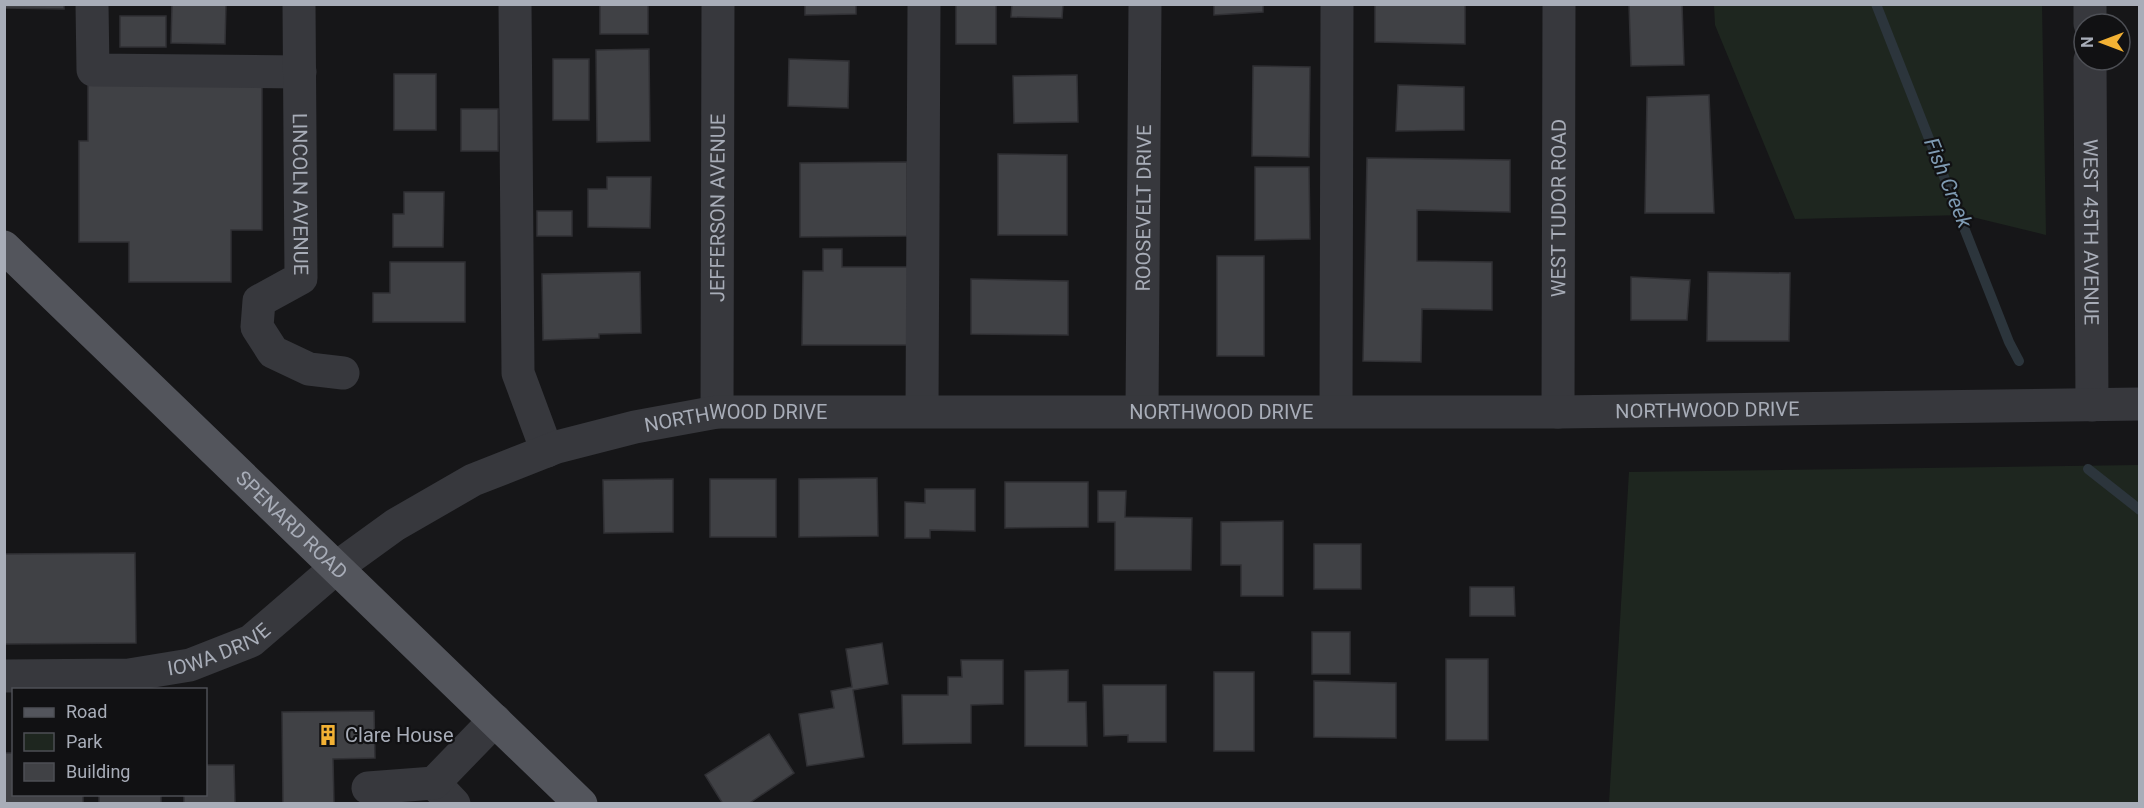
<svg xmlns="http://www.w3.org/2000/svg" width="2144" height="808" viewBox="0 0 2144 808" font-family="Roboto,sans-serif">
<rect width="100%" height="100%" fill="#161618"/>
<g fill="#1e261f">
<polygon points="1714,5 2042,5 2046,235 1964,215 1795,219 1715,25"/>
<polygon points="2139,465 2139,803 1609,803 1629,472"/>
</g>
<g fill="none" stroke-linecap="round" stroke-linejoin="round">
<g stroke="#2c353c" stroke-width="10">
<polyline points="1876,4 2009,342 2019,361"/>
<polyline points="2088,469 2140,510"/>
</g>
</g>
<g fill="#404145" stroke="#303034" stroke-width="1.5">
<polygon points="4,4 64,4 64,9 4,8"/>
<polygon points="172,4 226,4 225,44 171,43"/>
<rect x="600" y="4" width="48" height="30"/>
<polygon points="805,4 856,4 856,14 805,15"/>
<polygon points="1012,4 1063,4 1062,18 1011,17"/>
<polygon points="1214,4 1263,4 1263,12 1214,15"/>
<polygon points="1375,4 1465,4 1465,44 1375,42"/>
<polygon points="1629,4 1682,4 1684,65 1631,66"/>
<rect x="956" y="5" width="40" height="39"/>
<rect x="120" y="16" width="46" height="31"/>
<polygon points="649,49 650,141 597,142 596,50"/>
<rect x="553" y="59" width="36" height="61"/>
<polygon points="789,59 849,61 848,108 788,106"/>
<polygon points="1253,66 1310,67 1309,157 1252,156"/>
<rect x="394" y="74" width="42" height="56"/>
<polygon points="1077,75 1078,122 1014,123 1013,76"/>
<polygon points="88,80 262,80 262,230 231,230 231,282 129,282 129,242 79,242 79,141 88,141"/>
<polygon points="1398,85 1464,87 1464,130 1396,131"/>
<polygon points="1709,95 1714,213 1645,213 1647,97"/>
<rect x="461" y="109" width="37" height="42"/>
<polygon points="998,154 1067,155 1067,235 998,235"/>
<polygon points="1367,158 1510,160 1510,212 1417,210 1417,261 1492,262 1492,310 1422,309 1421,362 1363,361"/>
<polygon points="907,162 907,236 800,237 800,163"/>
<polygon points="1255,167 1309,167 1310,239 1255,240"/>
<polygon points="607,177 651,177 650,228 588,227 588,189 607,189"/>
<polygon points="404,192 444,192 443,247 393,247 393,214 404,214"/>
<rect x="537" y="211" width="35" height="25"/>
<polygon points="823,249 842,249 842,267 909,267 908,345 802,345 803,271 823,271"/>
<rect x="1217" y="256" width="47" height="100"/>
<polygon points="390,262 465,262 465,322 373,322 373,293 390,293"/>
<polygon points="640,272 641,333 599,334 599,338 543,340 542,274"/>
<polygon points="1708,272 1790,273 1789,341 1707,341"/>
<polygon points="1631,277 1690,280 1687,320 1631,320"/>
<polygon points="971,279 1068,281 1068,335 971,334"/>
<polygon points="877,478 878,536 799,537 799,479"/>
<polygon points="673,479 673,532 604,533 603,480"/>
<rect x="710" y="479" width="66" height="58"/>
<polygon points="1005,482 1088,482 1088,527 1005,528"/>
<polygon points="925,489 975,489 975,531 930,530 930,538 905,538 905,502 925,503"/>
<polygon points="1098,491 1126,491 1125,517 1192,518 1191,570 1115,570 1115,522 1098,522"/>
<polygon points="1283,521 1283,596 1241,596 1241,565 1221,565 1221,522"/>
<rect x="1314" y="544" width="47" height="45"/>
<polygon points="135,553 136,643 4,644 4,554"/>
<polygon points="1470,587 1514,587 1515,616 1470,616"/>
<rect x="1312" y="632" width="38" height="42"/>
<polygon points="882,643 888,684 853,690 864,757 807,766 799,714 834,708 831,691 852,687 846,649"/>
<rect x="1446" y="659" width="42" height="81"/>
<polygon points="961,660 1003,660 1003,704 971,705 971,743 903,744 902,695 948,695 948,677 962,677"/>
<polygon points="1068,670 1068,702 1086,702 1087,746 1025,746 1025,671"/>
<rect x="1214" y="672" width="40" height="79"/>
<polygon points="1314,681 1396,683 1396,738 1314,737"/>
<polygon points="1103,685 1166,685 1166,742 1128,742 1128,735 1104,736"/>
<polygon points="374,711 375,758 333,759 334,804 283,804 282,712"/>
<polygon points="769,734 794,773 748,804 723,804 705,775"/>
<polygon points="5,753 14,753 14,794 83,794 83,804 5,804"/>
<polygon points="206,765 234,765 235,804 184,804 184,794 206,794"/>
<rect x="99" y="794" width="62" height="10"/>
</g>
<g fill="none" stroke-linecap="round" stroke-linejoin="round">
<g stroke="#37383d" stroke-width="33">
<polyline points="92,4 93,70 300,72"/>
<path id="s1" d="M299,4L301,278L259,301L257,327L273,352L309,369L343,373"/>
<polyline points="515,4 518,373 547,451"/>
<polyline points="2090,4 2090,24"/>
<path id="s2" d="M2090,60L2092,405"/>
<path id="s3" d="M1142,410L1145,4"/>
<polyline points="922,411 924,4"/>
<polyline points="1336,411 1337,4"/>
<path id="s4" d="M717,412L718,4"/>
<path id="s5" d="M1558,412L1559,4"/>
<path id="s6" d="M4,676L129,675L190,665L251,641L337,567L395,525L473,480L557,447L635,427L717,412H1558L2140,404"/>
<polyline points="434,783 454,804"/>
<polyline points="368,788 434,783 495,720"/>
</g>
<path stroke="#53555c" stroke-width="33" id="s7" d="M4,247L581,804"/>
</g>
<defs>
<symbol id="building-bare" viewBox="-9 -9 18 18"><path d="M-4-6H4V6H1V3H-1V6H-4ZM-2.5-4.3h1.7v1.8h-1.7ZM.8-4.3h1.7v1.8H.8ZM-2.5-1h1.7V.8h-1.7ZM.8-1h1.7V.8H.8Z" fill="#f2b134" stroke="#111113" stroke-width="2.5" paint-order="stroke"/></symbol>
</defs>
<g fill-rule="evenodd">
<use href="#building-bare" x="313" y="720" width="30" height="30"/>
</g>
<g text-anchor="middle" dominant-baseline="central" stroke-width="4.5" stroke-linejoin="round" paint-order="stroke">
<g font-size="20" fill="#a8adb8" stroke="#111113">
<text stroke="none"><textPath href="#s1" startOffset="190">LINCOLN AVENUE</textPath></text>
<text stroke="none"><textPath href="#s3" startOffset="202">ROOSEVELT DRIVE</textPath></text>
<text stroke="none"><textPath href="#s4" startOffset="204">JEFFERSON AVENUE</textPath></text>
<text stroke="none"><textPath href="#s5" startOffset="204">WEST TUDOR ROAD</textPath></text>
<text stroke="none"><textPath href="#s2" startOffset="172">WEST 45TH AVENUE</textPath></text>
<text stroke="none"><textPath href="#s6" startOffset="1772">NORTHWOOD DRIVE</textPath></text>
<text stroke="none"><textPath href="#s6" startOffset="1286">NORTHWOOD DRIVE</textPath></text>
<text stroke="none"><textPath href="#s6" startOffset="800">NORTHWOOD DRIVE</textPath></text>
<text stroke="none"><textPath href="#s7" startOffset="400">SPENARD ROAD</textPath></text>
<text stroke="none"><textPath href="#s6" startOffset="219">IOWA DRIVE</textPath></text>
</g>
<g font-size="20" fill="#a8adb8" stroke="#111113" text-anchor="start">
<text x="345" y="735">Clare House</text>
</g>
<g font-size="21" font-style="italic" fill="#7f9bb3" stroke="#111113">
<text transform="translate(1948 183) rotate(68)">Fish Creek</text>
</g>
</g>
<rect width="2144" height="808" fill="none" stroke="#a8adb8" stroke-width="12"/>
<rect x="12" y="688" width="195" height="108" fill="#111113" stroke="#4d4f55" stroke-width="1.5"/>
<rect x="24" y="708" width="30" height="9" fill="#53555c" stroke="#4d4f55" stroke-width="1.5"/>
<text x="66" y="718" font-size="18" fill="#a8adb8">Road</text>
<rect x="24" y="733" width="30" height="18" fill="#1e261f" stroke="#4d4f55" stroke-width="1.5"/>
<text x="66" y="748" font-size="18" fill="#a8adb8">Park</text>
<rect x="24" y="763" width="30" height="18" fill="#404145" stroke="#4d4f55" stroke-width="1.5"/>
<text x="66" y="778" font-size="18" fill="#a8adb8">Building</text>
<g transform="translate(2102 42) rotate(270)"><circle r="28" fill="#111113" stroke="#4d4f55" stroke-width="1.5"/>
<path d="M0-4.5L10 22L0 15L-10 22Z" fill="#f2b134"/>
<text y="-9" font-size="16" font-weight="bold" text-anchor="middle" fill="#a8adb8">N</text>
</g>
</svg>
